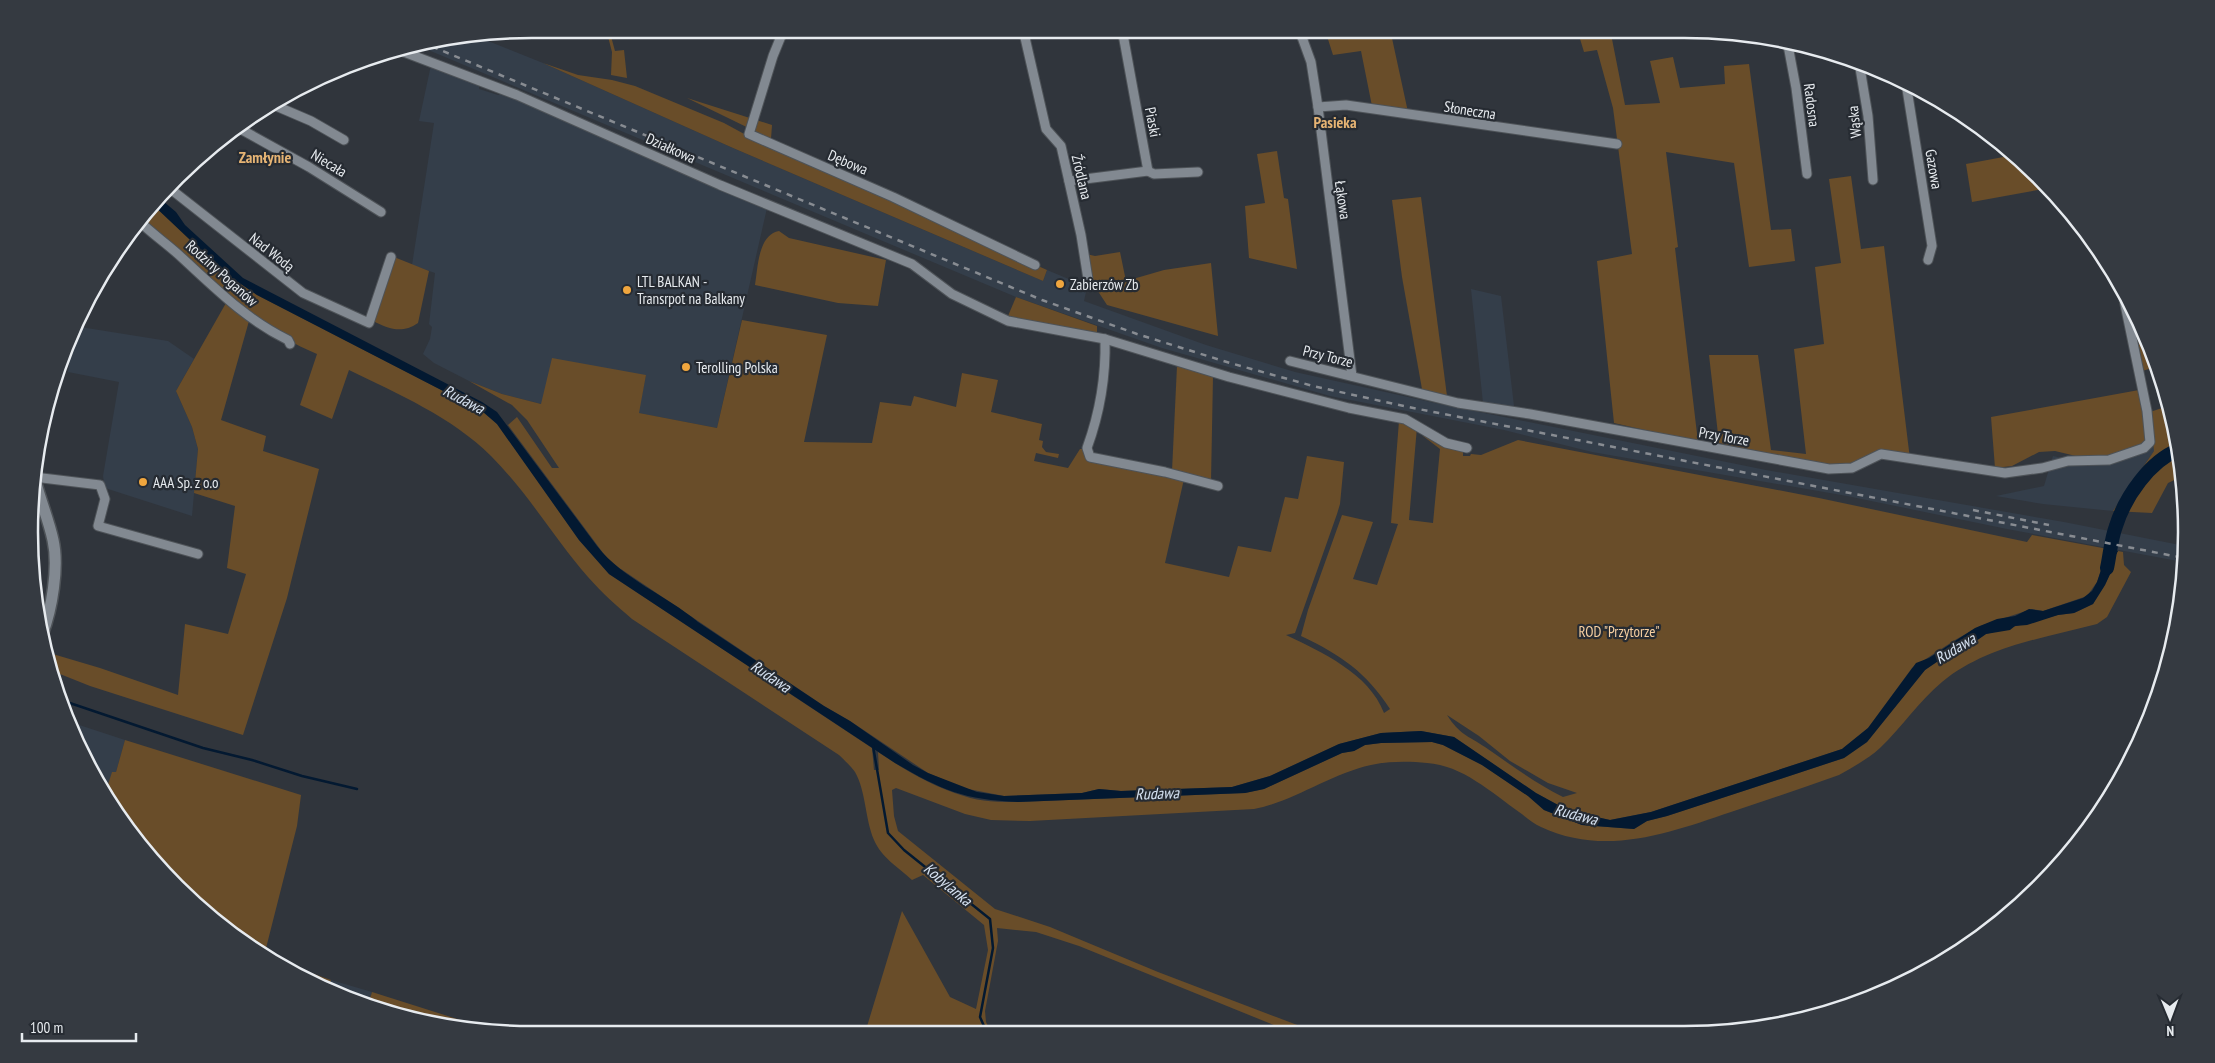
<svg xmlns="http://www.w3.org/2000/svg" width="2215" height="1063" viewBox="0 0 2215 1063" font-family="'PT Sans Narrow',sans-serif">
<rect width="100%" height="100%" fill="#30353c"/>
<g fill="#343e4a">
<polygon points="473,35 543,63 733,148 1043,281 1047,270 1071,280 1069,285 1086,292 1084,301 1206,345 1295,372 1435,403 1766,470 2064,522 2185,546 2183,562 2007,529 1847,496 1592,452 1504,430 1330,396 1162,348 1016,297 414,44 434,38"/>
<polygon points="431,65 479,82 479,89 498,95 505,92 767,208 717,428 638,413 646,375 541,404 502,394 469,381 434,363 423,354 430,339 432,327 429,324 435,273 412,265 434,123 419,121"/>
<polygon points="1471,289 1501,296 1514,406 1483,403"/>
<polygon points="74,326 168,341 194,359 176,391 192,427 198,449 192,516 105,488 103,476 119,382 68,372"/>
<polygon points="2154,446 2154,451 2113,511 2043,504 1996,496 2044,486 2053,456 2094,465 2114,464"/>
<polygon points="67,721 125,740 116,772 105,794 81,754"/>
<polygon points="331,980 372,992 368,1005 339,996 328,990"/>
</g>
<g fill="#694d29" fill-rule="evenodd">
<polygon points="606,29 609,29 615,51 624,50 627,78 611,75 612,52"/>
<polygon points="1303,29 1390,29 1408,112 1372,106 1361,51 1333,55 1326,33 1307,39"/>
<polygon points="1577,29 1610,29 1625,105 1660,103 1650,61 1673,57 1680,88 1725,84 1724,66 1749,64 1771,230 1791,229 1795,261 1749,267 1734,163 1666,152 1678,247 1675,248 1698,442 1614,423 1597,261 1632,254 1613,108 1597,50 1584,52"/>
<polygon points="543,63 578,75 612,80 635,86 724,123 768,147 866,188 1047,270 1043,281 733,148"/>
<polygon points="687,98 772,125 771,139"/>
<polygon points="1277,151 1284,198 1288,199 1297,269 1249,258 1245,206 1265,203 1257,154"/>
<polygon points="2014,155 2039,176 2049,188 1972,202 1966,164"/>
<polygon points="1851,176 1861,249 1884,246 1910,459 1880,457 1851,467 1835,467 1719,443 1709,355 1758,355 1771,450 1806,454 1794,349 1824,344 1815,267 1841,263 1829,179"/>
<polygon points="1421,197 1447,396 1422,389 1402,277 1392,200"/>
<path d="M151,203L235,280L257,295L482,411L497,424L579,540L609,574L872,748L874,770H879L878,752C905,770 933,787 964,796C981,802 1000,802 1018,802L1245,793L1264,789L1342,753L1354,751L1365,745L1381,743L1432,742L1443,745L1482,765L1528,796L1544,810L1582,825L1634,829L1647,821L1667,816L1844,758L1867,742L1925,670L1947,655L1966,648L1986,634L2058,615L2074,613L2093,604L2105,585L2111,572L2114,558L2118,551L2123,552L2124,565L2131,572L2107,617L2097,624C2044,638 1986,646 1942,682C1919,701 1902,727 1880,748C1868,759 1853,767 1839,775C1803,788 1767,800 1731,812C1669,833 1605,857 1541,827C1533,824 1526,817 1519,812C1492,793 1462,765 1427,763C1409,761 1388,761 1371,765C1330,774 1295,801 1254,809L1030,821L991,820L965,814L896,788L892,790L894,816L898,831L995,909L1050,927L1158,972L1313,1031L1291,1032L1079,946L1036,932L997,928L998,941L985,1011L986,1022L989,1028L1187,1032L865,1033L902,911L950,997L976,1009L988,950L984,925L923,875L912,880C899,868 881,857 874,840C865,819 866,791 855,772C851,766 844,760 839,755L632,619C617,606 602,593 588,577C554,538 528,493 491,456C452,417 398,394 349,370L332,419L300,405L317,354C248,325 195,268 139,219Z"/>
<path d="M779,231L789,238L886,260L878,306L838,303L755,285C758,267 758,235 779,231Z"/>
<polygon points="1120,252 1126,281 1164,270 1211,263 1218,336 1107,305 1090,279 1086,254 1095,256"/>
<path d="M394,257L429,271L418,323C402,334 389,329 373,321Z"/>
<polygon points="1016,297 1097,326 1097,333 1029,322 1008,316"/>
<polygon points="226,303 249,321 221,420 266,436 263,451 319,469 287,598 243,735 90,686 60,674 49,665 46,652 100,668 178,695 185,624 228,634 246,574 227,568 235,506 194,493 198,449 192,427 176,391"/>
<path d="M742,320L827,335L804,442L872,443L880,402L911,406L914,396L956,407L962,373L998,380L991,412L1042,424L1039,440L1043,441L1042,447L1046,452L1059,454L1058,458L1036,453L1034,461L1068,468L1080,449H1085L1087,459L1096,463L1184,479L1165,563L1229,577L1238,546L1271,552L1285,497L1298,499L1307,456L1344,462L1340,504L1337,514L1295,633L1286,635C1321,652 1369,673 1384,713L1390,709C1366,672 1341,655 1301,636L1308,610L1342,515L1373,522L1353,579L1377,585L1398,524L1391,523L1399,421L1417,427L1409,520L1433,523L1440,449L1423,436L1427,434L1463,452V456H1470L1471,454L1481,455L1518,440L1819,498L2027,542L2032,535L2108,549L2097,582L2087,596L2043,611L2032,609L1980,626L1955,640L1912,668L1868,728L1842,749L1651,812L1610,820L1569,811L1536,793L1454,737L1421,731L1381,733L1339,744L1270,776L1232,787L1121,791L1099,789L1082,793L1004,796L963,788L928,773L850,721L824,706L609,561L508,425L517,417L552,468H559L527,420L512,405L469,381L502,394L541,404L552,358L646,375L639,413L717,428ZM1447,715L1479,736L1510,761L1548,783L1577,793L1563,797C1535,783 1511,765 1485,747C1467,735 1460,735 1447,715Z"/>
<polygon points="2142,328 2148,339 2156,367 2142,371 2137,329"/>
<polygon points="1177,366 1213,376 1211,481 1172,471"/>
<polygon points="2139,390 2148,442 2124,456 2080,457 2055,451 2039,452 2012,466 1995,468 1991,417"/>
<polygon points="2168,406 2177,434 2181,477 2168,483 2152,513 2113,511 2154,451 2150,412"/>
<polygon points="125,740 301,795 297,826 264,956 252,950 200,909 132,837 105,794 112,772 116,772"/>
<polygon points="268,958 331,980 328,990"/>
<polygon points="372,992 495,1031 433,1025 368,1005"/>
</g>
<path fill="#031931" d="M157,196L176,212L185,225L243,278L482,402L497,412L597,546C624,580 666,595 698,622L824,706L850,721L913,765L928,773L977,792L1004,796L1082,793L1099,789L1121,791L1232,787L1270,776L1339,744L1381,733L1421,731L1454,737L1536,793L1569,811L1610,820L1651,812L1842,749L1868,728L1916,663L1929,658L1975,628L1997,619L2015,616L2029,609L2043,611L2083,598L2092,591L2097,582L2108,549L2118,551L2114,558L2111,572L2105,585L2093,604L2074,613L2058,615L2027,625L2015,626L2010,630L1986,634L1966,648L1947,655L1925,670L1867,742L1844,758L1667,816L1647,821L1634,829L1582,825L1544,810L1528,796L1482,765L1443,745L1432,742L1381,743L1365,745L1354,751L1342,753L1264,789L1245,793L1018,802C965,800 941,790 895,763L609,574L579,540L497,424L482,411L257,295L226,274L151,203Z"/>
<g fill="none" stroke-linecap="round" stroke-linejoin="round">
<g stroke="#031931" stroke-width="2.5">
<polyline points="58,699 203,748 252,760 302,776 357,789"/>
<polyline points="873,746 888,833 904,850 990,919 993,948 980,1017 987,1033"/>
</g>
<path stroke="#031931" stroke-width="14" d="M2107,568C2110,554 2111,539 2116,526C2125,497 2150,461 2178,450"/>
<defs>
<g id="minor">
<polyline points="784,29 773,56 749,134 893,197 1035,265"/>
<polyline points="1023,29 1046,129 1061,146 1081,235 1088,279"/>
<polyline points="1122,29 1148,171 1154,174 1198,172"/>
<polyline points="1299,29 1311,62 1318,107 1352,376"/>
<polyline points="1787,40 1796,88 1807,174"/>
<polyline points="396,49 517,95 720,185 912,264 952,294 1008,321 1105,339 1229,377 1349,408 1405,419 1446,443 1467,448"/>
<polyline points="1859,62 1868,116 1873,180"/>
<polyline points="1906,83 1932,246 1928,260"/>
<polyline points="269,103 311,121 344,140"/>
<polyline points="1318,107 1346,105 1617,144"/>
<polyline points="235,126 309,167 381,212"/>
<polyline points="1069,181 1148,171"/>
<polyline points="168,187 303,293 369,323 391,257"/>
<path d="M138,220C151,233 166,243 179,255C214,287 245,319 288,340L290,344"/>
<path d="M1105,339C1106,376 1099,415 1087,448L1090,457L1165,472L1218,486"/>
<polyline points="1290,361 1458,403 1530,414 1829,469 1852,468 1881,454 2005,473 2042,468 2068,461 2109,460 2144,448 2150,442 2147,411 2122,290"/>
<polyline points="34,477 100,485 105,499 98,526 198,554"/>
</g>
<path id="tertiary" d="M33,472C38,495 48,517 53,540C59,567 52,609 42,635"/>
</defs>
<use href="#minor" stroke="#4e5358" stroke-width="11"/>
<use href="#tertiary" stroke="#4e5358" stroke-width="14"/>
<use href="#minor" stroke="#828991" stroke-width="9"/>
<use href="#tertiary" stroke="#828991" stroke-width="11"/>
<g stroke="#888c92" stroke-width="2.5" stroke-dasharray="6 6" stroke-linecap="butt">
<polyline points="421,42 1042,300 1137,334 1230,363 1313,386 1408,407 2184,558"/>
<polyline points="1973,510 2049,525"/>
</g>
</g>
<g fill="#f0a63e" stroke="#262b32" stroke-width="2">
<circle cx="1060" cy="284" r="5"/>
<circle cx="627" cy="290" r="5"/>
<circle cx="686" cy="367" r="5"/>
<circle cx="143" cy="482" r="5"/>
</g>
<g text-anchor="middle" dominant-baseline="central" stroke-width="4.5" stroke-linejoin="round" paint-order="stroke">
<g font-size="15" fill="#e7ebef" stroke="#262b32">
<text transform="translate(1812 105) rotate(83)">Radosna</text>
<text transform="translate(1470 110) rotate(9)">Słoneczna</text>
<text transform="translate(1153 122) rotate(79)">Piaski</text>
<text transform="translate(1854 122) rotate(-96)">Wąska</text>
<text transform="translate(671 148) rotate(24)">Działkowa</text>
<text transform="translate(848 162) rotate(23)">Dębowa</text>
<text transform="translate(329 163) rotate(31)">Niecała</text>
<text transform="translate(1934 169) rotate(80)">Gazowa</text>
<text transform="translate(1082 177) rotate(77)">Źródlana</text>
<text transform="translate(1343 200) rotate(82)">Łąkowa</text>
<text transform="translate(272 252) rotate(38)">Nad Wodą</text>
<text transform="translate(222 273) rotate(42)">Rodziny Poganów</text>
<text transform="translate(1328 356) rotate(14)">Przy Torze</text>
<text transform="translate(1724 436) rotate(10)">Przy Torze</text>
</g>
<g font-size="15" fill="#e7ebef" stroke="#262b32" text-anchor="start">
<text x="637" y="281">LTL BALKAN -<tspan x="637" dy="17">Transrpot na Balkany</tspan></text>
<text x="1070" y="284">Zabierzów Zb</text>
<text x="696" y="367">Terolling Polska</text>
<text x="153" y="482">AAA Sp. z o.o</text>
</g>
<g font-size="15" fill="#f6cfa1" stroke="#262b32">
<text x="1619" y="631">ROD "Przytorze"</text>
</g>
<g font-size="16" font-weight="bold" fill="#e6b474" stroke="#262b32">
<text x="1335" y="122">Pasieka</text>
<text x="265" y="157">Zamłynie</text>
</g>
<g font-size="16" font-style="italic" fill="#d6e2f1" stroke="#262b32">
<text transform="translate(464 399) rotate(28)">Rudawa</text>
<text transform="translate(1955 648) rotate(-31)">Rudawa</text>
<text transform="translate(771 676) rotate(34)">Rudawa</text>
<text transform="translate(1157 793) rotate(-2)">Rudawa</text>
<text transform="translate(1576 814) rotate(15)">Rudawa</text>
<text transform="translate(948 884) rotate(40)">Kobylanka</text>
</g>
</g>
<path d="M0 0H2215V1063H0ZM532 38H1684A494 494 0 0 1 2178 532V532A494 494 0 0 1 1684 1026H532A494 494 0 0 1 38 532V532A494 494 0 0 1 532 38Z" fill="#353a41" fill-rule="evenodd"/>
<path fill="none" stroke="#e7ebef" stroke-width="2.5" d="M532 38H1684A494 494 0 0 1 2178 532V532A494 494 0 0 1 1684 1026H532A494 494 0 0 1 38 532V532A494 494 0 0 1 532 38Z"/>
<g transform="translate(2170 1018) rotate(179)" stroke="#262b32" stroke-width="4" paint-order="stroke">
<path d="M0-4L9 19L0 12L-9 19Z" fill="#e7ebef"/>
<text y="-8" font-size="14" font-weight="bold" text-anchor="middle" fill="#e7ebef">N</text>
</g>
<path d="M22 1033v8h114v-8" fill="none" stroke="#e7ebef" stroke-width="2.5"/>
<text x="30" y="1033" font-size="15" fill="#e7ebef" stroke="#262b32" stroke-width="4" paint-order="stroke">100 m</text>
</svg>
